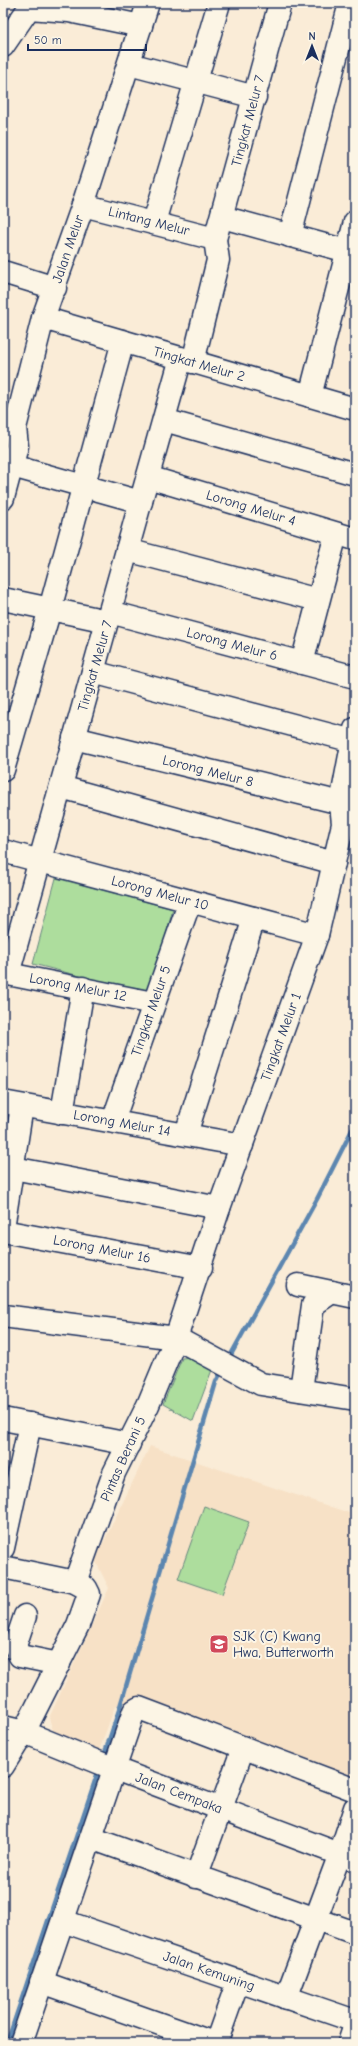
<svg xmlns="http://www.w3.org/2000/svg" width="358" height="2046" viewBox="0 0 358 2046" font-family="'Comic Neue',sans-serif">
<rect width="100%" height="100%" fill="#faecd7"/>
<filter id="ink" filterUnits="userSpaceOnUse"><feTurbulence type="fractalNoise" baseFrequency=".025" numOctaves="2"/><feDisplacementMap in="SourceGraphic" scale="8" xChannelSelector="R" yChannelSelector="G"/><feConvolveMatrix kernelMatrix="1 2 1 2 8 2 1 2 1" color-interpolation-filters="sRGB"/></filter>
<g filter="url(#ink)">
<polygon fill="#f7e1c6" points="150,1446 355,1515 355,1783 115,1706 99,1751 54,1733 49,1718 109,1588 95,1560"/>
<g fill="#addd9d" stroke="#64867e">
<polygon points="56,878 173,909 150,994 33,964"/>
<polygon points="192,1357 213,1367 193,1421 163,1404 182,1358"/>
<polygon points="204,1506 249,1522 222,1594 178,1579"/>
</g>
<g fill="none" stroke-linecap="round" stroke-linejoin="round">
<g stroke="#5c86b0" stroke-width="4.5">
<polyline points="228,1360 317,1199 355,1124"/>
<polyline points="103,1759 119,1710 216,1382 222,1370"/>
<polyline points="7,2043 99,1769"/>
</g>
<defs>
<g id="minor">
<polyline points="3,46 29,8 69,11 141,26"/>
<polyline points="129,64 255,97"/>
<polyline points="83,205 215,239"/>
<polyline points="222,217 347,251"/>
<polyline points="154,222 219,3"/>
<polyline points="290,236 350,3"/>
<polyline points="3,272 55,288"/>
<polyline points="43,318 355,409"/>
<polyline points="193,362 218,260 215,239 280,3"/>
<polyline points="310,396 355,222"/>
<polyline points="164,420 355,474"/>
<polyline points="12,466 141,502"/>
<polyline points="148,477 355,539"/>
<polyline points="3,498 17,446 15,428 43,318 83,205 148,3"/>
<polyline points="127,550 318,600"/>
<polyline points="3,599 107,621"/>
<polyline points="110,612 355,677"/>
<polyline points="302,663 336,534"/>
<polyline points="93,672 353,741"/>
<polyline points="74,738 341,803"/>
<polyline points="3,770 50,609 123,341"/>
<polyline points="61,787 334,863"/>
<polyline points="3,851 317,935"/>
<polyline points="3,973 153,1003"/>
<polyline points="8,974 181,358"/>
<polyline points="3,1102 242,1145"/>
<polyline points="62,1113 83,988"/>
<polyline points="113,1121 190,901"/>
<polyline points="186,1134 254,918"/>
<polyline points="3,1166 219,1208"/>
<polyline points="3,1228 22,1106"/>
<polyline points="3,1231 201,1268"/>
<polyline points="298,1285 355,1297"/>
<polyline points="3,1316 176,1338 261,1384 355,1399"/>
<polyline points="301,1390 313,1305 332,1292"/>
<polyline points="3,1419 129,1444"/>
<polyline points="3,1548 30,1424"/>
<polyline points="3,1567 75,1582 86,1588 89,1594 78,1625 24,1732 3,1766"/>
<polyline points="75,1582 114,1473 148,1405 176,1338 219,1208 317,935 343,824 341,803 355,729"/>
<polyline points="25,1616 15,1646 20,1656 59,1664"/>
<polyline points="3,1727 24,1732 110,1767 355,1860"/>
<polyline points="91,1838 355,1933"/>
<polyline points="196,1877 243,1748"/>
<polyline points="63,1921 355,2021"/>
<polyline points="41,1982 214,2043"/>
<polyline points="286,1998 340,1854 355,1808"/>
<polyline points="21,2043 134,1711 139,1708 355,1790"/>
<polyline points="216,2043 238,1981"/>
<polyline points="349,2043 355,2025"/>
</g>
</defs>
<use href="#minor" stroke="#1b2f5e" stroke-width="25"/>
<use href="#minor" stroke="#fcf5e5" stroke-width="22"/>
</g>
</g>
<defs>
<symbol id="school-square" viewBox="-11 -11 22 22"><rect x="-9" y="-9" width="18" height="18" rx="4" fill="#d1495b" stroke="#fcf5e5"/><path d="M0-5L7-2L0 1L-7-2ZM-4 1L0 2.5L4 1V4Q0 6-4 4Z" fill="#fff"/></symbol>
</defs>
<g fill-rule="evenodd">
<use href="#school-square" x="208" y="1633" width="22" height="22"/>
</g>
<g text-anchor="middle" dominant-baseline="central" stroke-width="4" stroke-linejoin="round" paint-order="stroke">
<g font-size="14" fill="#1b2f5e" stroke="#fcf5e5">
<text transform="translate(248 121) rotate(-75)">Tingkat Melur 7</text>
<text transform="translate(149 221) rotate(14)">Lintang Melur</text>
<text transform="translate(68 249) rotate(-71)">Jalan Melur</text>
<text transform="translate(199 364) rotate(16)">Tingkat Melur 2</text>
<text transform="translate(251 508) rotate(17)">Lorong Melur 4</text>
<text transform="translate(232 644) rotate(15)">Lorong Melur 6</text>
<text transform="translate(95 666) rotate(-74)">Tingkat Melur 7</text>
<text transform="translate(208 771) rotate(14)">Lorong Melur 8</text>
<text transform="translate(160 893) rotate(15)">Lorong Melur 10</text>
<text transform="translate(78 987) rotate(11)">Lorong Melur 12</text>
<text transform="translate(151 1011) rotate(-71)">Tingkat Melur 5</text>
<text transform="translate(281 1037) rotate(-70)">Tingkat Melur 1</text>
<text transform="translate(122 1123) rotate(10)">Lorong Melur 14</text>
<text transform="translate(102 1249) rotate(11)">Lorong Melur 16</text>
<text transform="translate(123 1459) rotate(-66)">Pintas Berani 5</text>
<text transform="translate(179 1793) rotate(21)">Jalan Cempaka</text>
<text transform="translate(209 1971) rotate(19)">Jalan Kemuning</text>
</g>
<g font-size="14" fill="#1b2f5e" stroke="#fcf5e5" text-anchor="start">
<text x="233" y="1636">SJK (C) Kwang<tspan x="233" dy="16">Hwa, Butterworth</tspan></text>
</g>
</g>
<rect width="358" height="2046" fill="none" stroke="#fcf5e5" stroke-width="16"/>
<rect x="8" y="8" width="342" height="2030" fill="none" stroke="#1b2f5e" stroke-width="1.5" filter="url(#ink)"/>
<g transform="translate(312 46)" stroke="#fcf5e5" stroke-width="3" paint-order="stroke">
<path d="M0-3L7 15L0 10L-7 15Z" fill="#1b2f5e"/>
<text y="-6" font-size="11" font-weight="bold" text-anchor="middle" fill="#1b2f5e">N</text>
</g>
<path d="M28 44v6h118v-6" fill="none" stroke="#1b2f5e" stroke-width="2"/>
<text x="34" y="44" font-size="12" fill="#1b2f5e" stroke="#fcf5e5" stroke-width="3" paint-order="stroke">50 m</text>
</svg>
